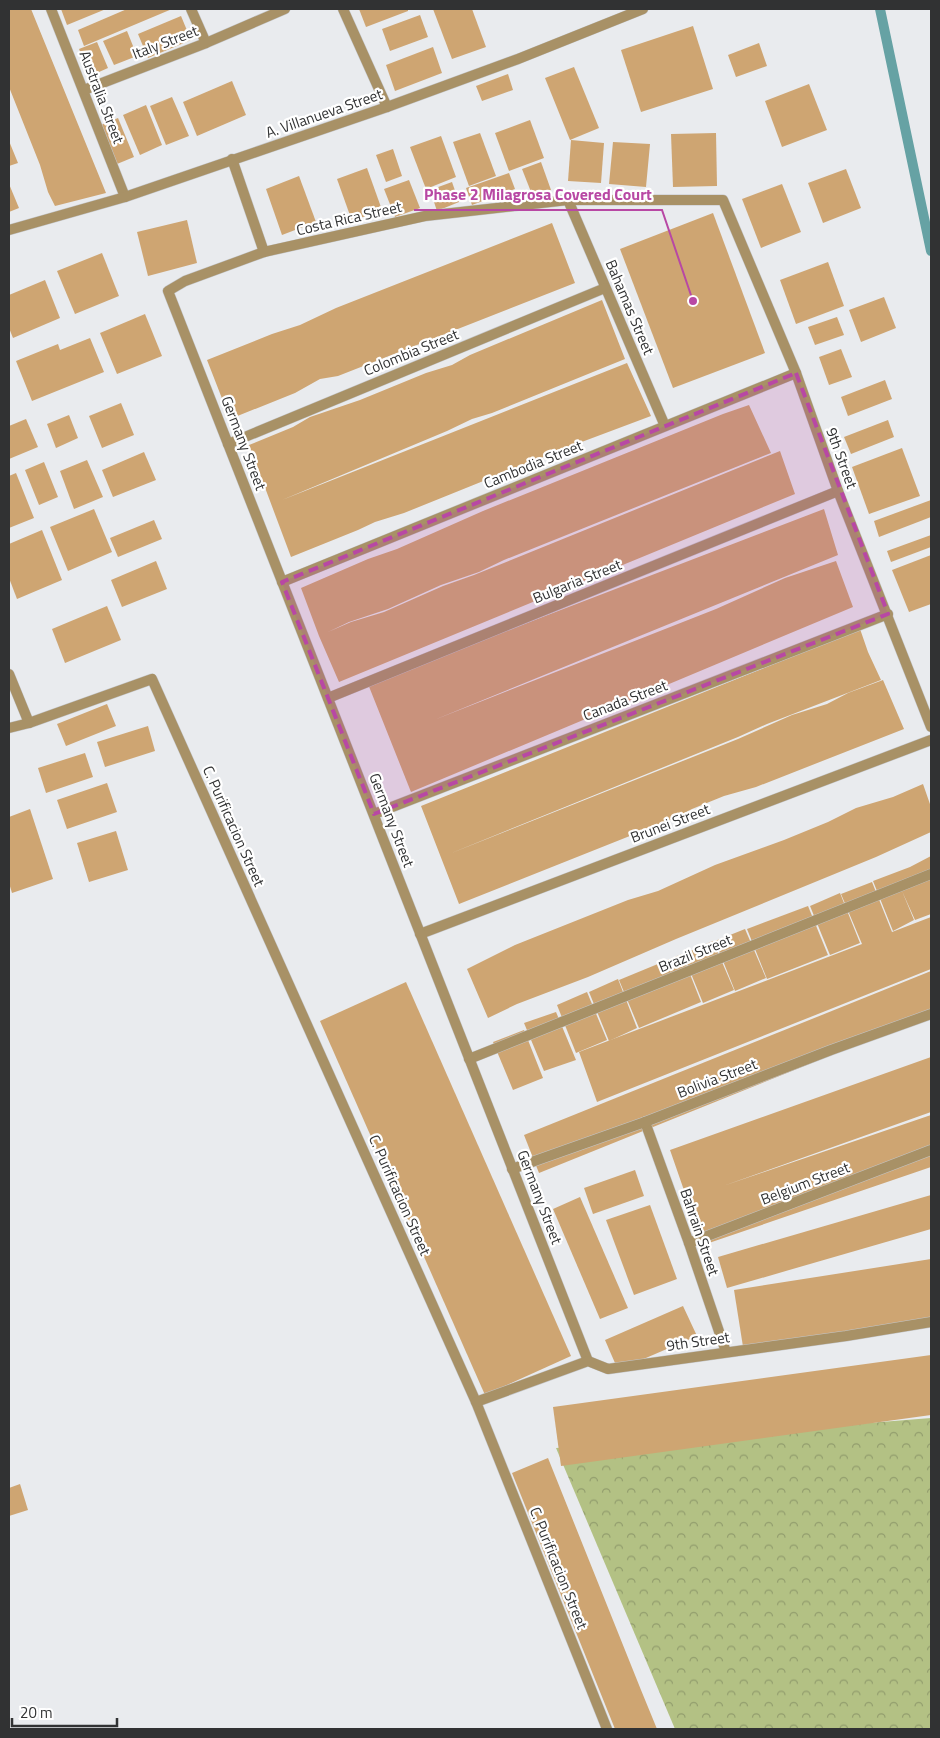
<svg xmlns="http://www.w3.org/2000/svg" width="940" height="1738" viewBox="0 0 940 1738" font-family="'Titillium Web',sans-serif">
<defs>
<pattern id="forest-crowns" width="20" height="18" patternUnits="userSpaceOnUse" patternTransform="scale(1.25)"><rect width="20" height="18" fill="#b3c184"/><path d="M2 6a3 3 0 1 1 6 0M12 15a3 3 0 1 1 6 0" fill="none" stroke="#929d6d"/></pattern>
</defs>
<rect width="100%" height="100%" fill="#e9ebee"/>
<polygon fill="url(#forest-crowns)" points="931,1418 931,1729 675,1729 556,1448"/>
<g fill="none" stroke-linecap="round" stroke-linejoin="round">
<polyline stroke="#66a2a4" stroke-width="10" points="880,9 931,251"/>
</g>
<g fill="#cea572">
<polygon points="9,9 31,9 106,193 55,206 48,192 40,165 9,87"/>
<polygon points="61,9 106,9 67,25"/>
<polygon points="127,9 172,9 84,46 78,30"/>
<polygon points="359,9 408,9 408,11 366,27"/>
<polygon points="433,9 472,9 486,47 452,59"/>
<polygon points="420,15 428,37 390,51 382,29"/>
<polygon points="181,16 191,40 148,58 138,34"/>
<polygon points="693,26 713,89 641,112 621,50"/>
<polygon points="127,31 137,56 114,65 103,41"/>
<polygon points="97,42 108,68 90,76 79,49"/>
<polygon points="759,43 767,66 736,77 728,55"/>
<polygon points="433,47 442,73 395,91 386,65"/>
<polygon points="574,67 599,128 570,140 545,78"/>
<polygon points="508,74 513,90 482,101 476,86"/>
<polygon points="232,81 246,115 197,136 183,102"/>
<polygon points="809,84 827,130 782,147 765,101"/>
<polygon points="172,97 189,136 166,145 150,106"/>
<polygon points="146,105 162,145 140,155 123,115"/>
<polygon points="118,118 134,157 117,164 101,125"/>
<polygon points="530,120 544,158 509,171 495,133"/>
<polygon points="480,133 496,176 469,186 453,142"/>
<polygon points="716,133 717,186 673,187 671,134"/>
<polygon points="441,136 456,177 426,189 410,147"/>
<polygon points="571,140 604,143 601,183 568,181"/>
<polygon points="9,141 18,163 9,166"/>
<polygon points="613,142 650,144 646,187 609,184"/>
<polygon points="393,149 402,176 386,182 376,155"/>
<polygon points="541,162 551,190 533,197 522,169"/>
<polygon points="367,168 382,210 352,221 337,179"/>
<polygon points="846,169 861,208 823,223 808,183"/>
<polygon points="509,173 515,189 472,205 466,188"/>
<polygon points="299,176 316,222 282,235 266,189"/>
<polygon points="409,180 420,208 395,217 384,189"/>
<polygon points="452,182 459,202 437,211 430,190"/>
<polygon points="9,184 19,208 9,212"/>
<polygon points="782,184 801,232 761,248 742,199"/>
<polygon points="713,213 765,353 673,388 620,249"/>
<polygon points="187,220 197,263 148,276 137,232"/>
<polygon points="552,223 575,283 338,376 320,379 295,393 230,419 207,360 272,334 300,325 336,308"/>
<polygon points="102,253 119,296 75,314 57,271"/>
<polygon points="828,262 844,306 796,324 780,280"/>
<polygon points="45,280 60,318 13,338 9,328 9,295"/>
<polygon points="884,297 896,328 861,342 849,310"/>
<polygon points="602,300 625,359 492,413 472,419 447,431 282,500 627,363 651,416 563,449 404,513 375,522 358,530 291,557 249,445 293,427 310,417 360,400 426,373 452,365 470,355"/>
<polygon points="145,314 162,356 117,374 100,333"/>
<polygon points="837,317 844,335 815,345 808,327"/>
<polygon points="90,338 104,372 32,401 16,361 58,344 60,350"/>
<polygon points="841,349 852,377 829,385 819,357"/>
<polygon points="885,380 892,399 848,416 841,397"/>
<polygon points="121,403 134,435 102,448 89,416"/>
<polygon points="749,405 771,453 504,560 479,572 441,585 388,609 349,622 328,632 351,622 384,612 443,586 474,575 780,451 795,494 339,682 319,636 301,588 368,559 397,549 483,511 723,414"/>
<polygon points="69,415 78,438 56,448 47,424"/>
<polygon points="26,419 38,447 9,459 9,426"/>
<polygon points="888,420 894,437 851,454 844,437"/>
<polygon points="902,448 920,496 869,514 852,467"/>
<polygon points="144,452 156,480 113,497 102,470"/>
<polygon points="87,460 103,497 74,509 60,471"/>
<polygon points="44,462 58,497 39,505 25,470"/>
<polygon points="16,473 34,518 9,528 9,476"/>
<polygon points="931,500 931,517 879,537 874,521"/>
<polygon points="94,509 112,552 68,571 50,527"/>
<polygon points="824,509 838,555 434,720 716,609 785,578 836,561 853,607 411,792 368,684"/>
<polygon points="154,520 162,539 118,557 110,538"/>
<polygon points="42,530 62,580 17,599 9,578 9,544"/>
<polygon points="931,535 931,547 891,562 887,551"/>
<polygon points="931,555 931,604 909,612 892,570"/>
<polygon points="156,561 167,589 122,607 111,580"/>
<polygon points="107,606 121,640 65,663 52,629"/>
<polygon points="859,626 868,652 881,680 767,724 738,737 449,854 738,739 792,715 827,704 848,693 883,680 904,729 756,787 724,796 692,809 670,820 459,904 421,806 836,639"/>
<polygon points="107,704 116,726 66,746 57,724"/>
<polygon points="148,726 155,751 105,767 97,742"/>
<polygon points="85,753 93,777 46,793 38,768"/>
<polygon points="107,783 117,812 67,829 57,800"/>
<polygon points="923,784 931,807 931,832 876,857 676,939 588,977 517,1004 488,1018 467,969 515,945 628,900 658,891 715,865 784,840 828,822 856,808 893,797"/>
<polygon points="30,809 53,879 12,893 9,883 9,817"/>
<polygon points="116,831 128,870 89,882 77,843"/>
<polygon points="931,856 931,914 915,920 902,891 914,920 893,931 873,881 910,867"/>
<polygon points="872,882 892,932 931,917 931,969 597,1102 579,1052 862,944 841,894"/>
<polygon points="840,893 860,943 830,955 810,906"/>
<polygon points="808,906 828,955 767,979 747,929"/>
<polygon points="745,929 766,978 735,991 715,941"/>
<polygon points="713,941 734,990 703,1003 683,954"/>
<polygon points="682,954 701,1002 639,1028 619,980"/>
<polygon points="931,971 931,1015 539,1173 524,1135"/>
<polygon points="618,979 637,1028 609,1041 589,992"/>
<polygon points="406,982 571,1356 485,1395 320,1021"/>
<polygon points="587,992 607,1040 576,1053 557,1005"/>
<polygon points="556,1012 576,1060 544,1071 524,1023"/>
<polygon points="524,1030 543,1078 513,1090 493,1042"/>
<polygon points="931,1057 931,1112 723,1186 931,1115 931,1167 703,1245 670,1150"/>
<polygon points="635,1170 644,1196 593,1214 584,1188"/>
<polygon points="931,1195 931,1229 727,1288 718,1257"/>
<polygon points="580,1197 628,1308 600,1319 553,1209"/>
<polygon points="650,1205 677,1279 634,1295 606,1220"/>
<polygon points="931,1259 931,1322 744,1353 734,1290"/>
<polygon points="683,1306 697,1336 618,1370 605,1340"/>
<polygon points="931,1355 931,1415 561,1466 553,1407"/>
<polygon points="548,1458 641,1690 657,1729 615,1729 565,1605 512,1473"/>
<polygon points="20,1484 28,1510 9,1516 9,1488"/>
</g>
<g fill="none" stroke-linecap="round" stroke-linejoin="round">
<defs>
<g id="minor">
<polyline points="51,9 125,197"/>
<polyline points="191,9 206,43"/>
<polyline points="343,9 387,107"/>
<polyline points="84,90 206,43 285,9"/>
<polyline points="232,159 264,252"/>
<polyline points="568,200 665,426"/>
<polyline points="228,444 605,288"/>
<polyline points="282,582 796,373"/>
<polyline points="9,674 29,723"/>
<polyline points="328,698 838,491"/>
<polyline points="9,728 29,723 152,679 476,1402 607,1729"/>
<polyline points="374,814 888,614"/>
<polyline points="420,934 931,740"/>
<polyline points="469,1059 931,874"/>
<polyline points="645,1122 689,1243 726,1352"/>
<polyline points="512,1169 645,1122 831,1050 931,1014"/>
<polyline points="689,1243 931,1150"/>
<polyline points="588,1361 168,291 185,281 264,252 425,216 568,200 723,200 796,373 838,491 931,727"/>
<polyline points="476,1402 588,1361 608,1369 846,1336 931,1322"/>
</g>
<polyline id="tertiary" points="9,230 125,197 387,107 518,59 643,9"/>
</defs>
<use href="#minor" stroke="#c4c6c9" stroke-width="11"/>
<use href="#tertiary" stroke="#c4c6c9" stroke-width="11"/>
<use href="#minor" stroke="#a89166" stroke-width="10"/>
<use href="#tertiary" stroke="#a89166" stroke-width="10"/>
</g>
<path fill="#b848a4" fill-opacity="0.2" stroke="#b848a4" stroke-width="4" stroke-dasharray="10 6" stroke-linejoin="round" d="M796,373L888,614L374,814L282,582Z"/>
<g text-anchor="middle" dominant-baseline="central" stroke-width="4.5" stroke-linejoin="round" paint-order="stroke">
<g font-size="15" fill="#313233" stroke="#fff">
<text transform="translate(165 42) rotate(-21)">Italy Street</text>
<text transform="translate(102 97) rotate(69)">Australia Street</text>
<text transform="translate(324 113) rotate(-19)">A. Villanueva Street</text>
<text transform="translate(349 218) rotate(-13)">Costa Rica Street</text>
<text transform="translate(630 307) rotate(67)">Bahamas Street</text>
<text transform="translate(411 352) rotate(-22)">Colombia Street</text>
<text transform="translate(244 443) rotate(69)">Germany Street</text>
<text transform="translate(842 458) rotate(70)">9th Street</text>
<text transform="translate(533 464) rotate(-22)">Cambodia Street</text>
<text transform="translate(577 581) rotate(-22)">Bulgaria Street</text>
<text transform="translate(625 700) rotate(-21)">Canada Street</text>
<text transform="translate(392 820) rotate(69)">Germany Street</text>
<text transform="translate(670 823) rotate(-21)">Brunei Street</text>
<text transform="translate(234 826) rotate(66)">C. Purificacion Street</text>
<text transform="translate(695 953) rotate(-22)">Brazil Street</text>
<text transform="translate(717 1078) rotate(-21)">Bolivia Street</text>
<text transform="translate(805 1183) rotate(-21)">Belgium Street</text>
<text transform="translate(400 1195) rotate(66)">C. Purificacion Street</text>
<text transform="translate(540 1197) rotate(69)">Germany Street</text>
<text transform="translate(700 1232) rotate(71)">Bahrain Street</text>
<text transform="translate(698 1341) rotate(-8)">9th Street</text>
<text transform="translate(559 1568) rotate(68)">C. Purificacion Street</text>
</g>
</g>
<path fill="none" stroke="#b848a4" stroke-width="2" d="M693 301L662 210H414"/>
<circle fill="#b848a4" stroke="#fff" stroke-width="2" cx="693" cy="301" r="5"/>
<g font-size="16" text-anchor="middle" font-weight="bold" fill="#b848a4" stroke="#fff" stroke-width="4.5" stroke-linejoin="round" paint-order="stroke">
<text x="538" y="200">Phase 2 Milagrosa Covered Court</text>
</g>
<rect width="940" height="1738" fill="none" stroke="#313233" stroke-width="20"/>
<path d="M12 1718v8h105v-8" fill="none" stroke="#313233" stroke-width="2.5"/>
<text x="20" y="1718" font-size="15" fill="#313233" stroke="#ffffff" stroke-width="4" paint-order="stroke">20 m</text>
</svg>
